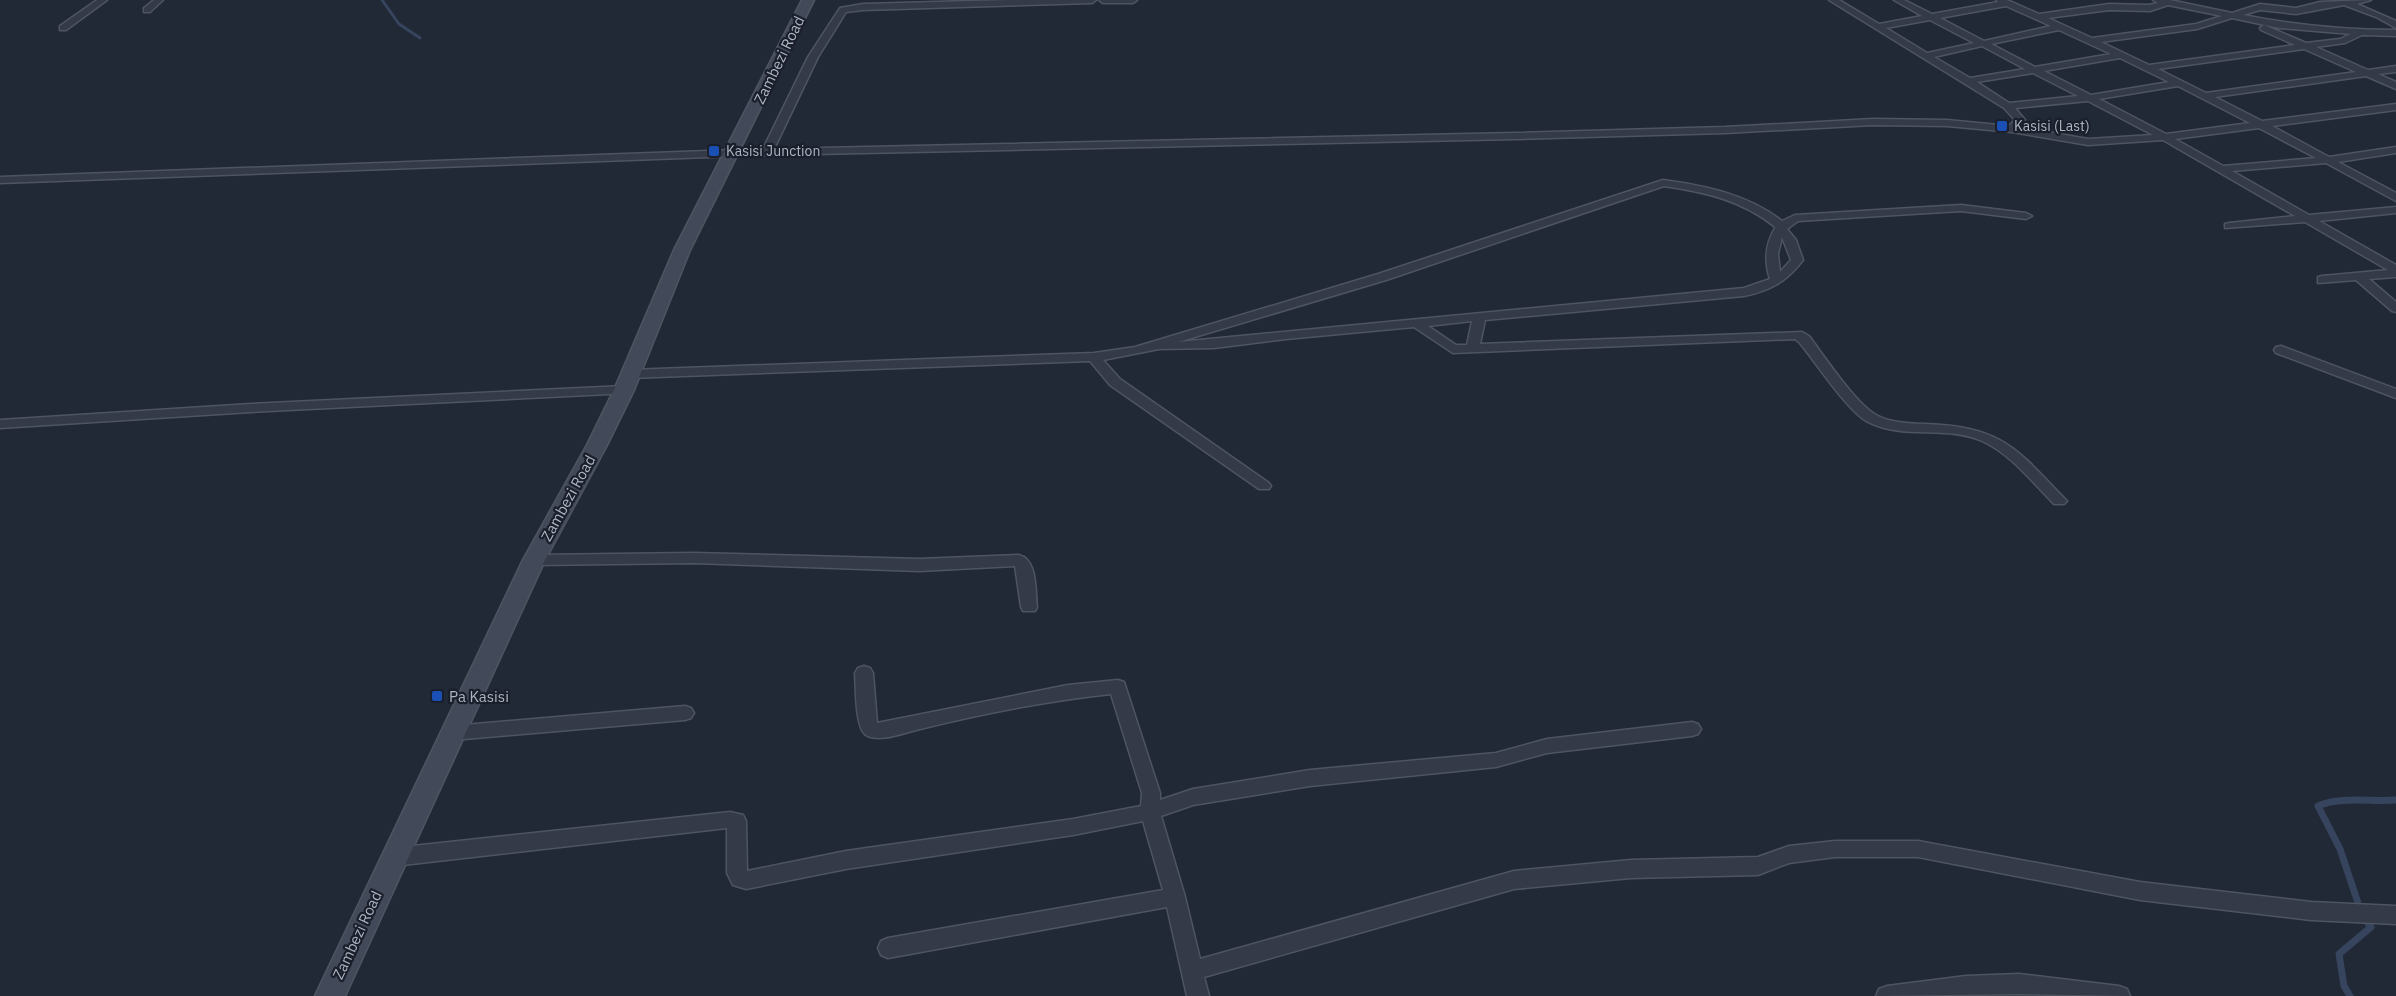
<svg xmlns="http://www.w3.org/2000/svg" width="2396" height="996" viewBox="0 0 2396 996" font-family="'IBM Plex Sans',sans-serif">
<rect width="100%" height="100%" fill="#212836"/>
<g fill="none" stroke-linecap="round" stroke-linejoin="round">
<polyline stroke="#36445e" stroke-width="3" points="382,0 399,24 420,38"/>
<g stroke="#36445e" stroke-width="7">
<path d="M2358,903L2340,849L2318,806C2340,796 2371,802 2396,800"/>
<polyline points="2350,996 2344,986 2339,954 2371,927 2367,922"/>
</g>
<defs>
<g id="minor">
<polygon points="97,0 107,0 66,30 60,30 60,26"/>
<polygon points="154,0 163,0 150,12 144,12 144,8"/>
<path d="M1009,0H1096L1092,3L863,10L846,12L818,57L774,149L1515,133L1725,127L1873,119L1947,120L2009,126L2015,120L2004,108L1829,0H1839L1879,24L1922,16L1894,0H1904L1932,14L1998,2L1996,0H2007L2039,14L2109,4L2149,5L2158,3L2153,0H2170L2232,13L2260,4L2296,8L2320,2L2371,0L2357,4L2396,21V28L2376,17L2344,5L2296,14L2260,10L2243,15C2293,25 2345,30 2396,30V36L2362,35L2345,43L2316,47L2368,70L2396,66V72L2378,74L2396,82V89L2366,76L2215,97L2262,121L2396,104V110L2272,126L2329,157L2396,147V153L2338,162L2396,193V201L2326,163L2232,171L2309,215L2396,207V213L2319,221L2396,265V277L2369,279L2396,302V312L2392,311L2356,280L2318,283V277L2322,276L2388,270L2305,222L2225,228V224L2229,223L2295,216L2163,140L2088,145L2012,132L1947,126L1873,125L1725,133L1515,139L767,155L0,183V177L763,149L808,57L840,8L863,4ZM2168,5L2222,16L2196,24L2092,38L2048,18L2109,10L2150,11ZM2006,6L2051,26L1984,41L1940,18ZM2232,18L2279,28L2351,34L2340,39L2306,43L2264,25L2260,28L2261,30L2295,45L2149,65L2101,42L2197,29ZM1930,20L1974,43L1927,53L1886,28ZM2059,30L2111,54L2035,67L1991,44ZM1982,46L2025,69L1970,78L1934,57ZM2304,49L2356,72L2206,93L2158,69ZM2120,58L2169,82L2091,95L2044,71ZM2033,73L2078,96L2009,103L1977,82ZM2178,86L2250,123L2166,134L2099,99ZM2088,101L2153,135L2088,139L2019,127L2025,120L2015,108ZM2259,128L2316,158L2223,166L2175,139Z"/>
<polygon points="1099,0 1137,0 1133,3 1103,3"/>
<path d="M1663,180C1706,186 1747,194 1782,221L1795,215L1961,205L2026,213L2032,216L2026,219L1961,211L1798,221L1787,229L1796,240L1803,260C1787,281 1770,291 1744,296L1485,320L1480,344L1802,332L1809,336C1824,356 1857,406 1878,416C1896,425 1922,423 1942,425C2006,430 2022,455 2064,498L2067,501L2064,504H2054C2032,482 2011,454 1982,441C1947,425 1903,440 1868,422C1848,412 1815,361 1799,342L1795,339L1453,353L1414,327L1286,339L1214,348L1159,349L1103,360L1120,379L1269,483L1271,486L1269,489H1259L1110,385L1090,361L630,378L623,374L630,370L1094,353L1135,347L1378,274ZM1664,186C1705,192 1741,200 1774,226L1775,228C1765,245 1764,261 1770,279L1744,288L1178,342L1386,280ZM1782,237L1791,260L1780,272L1778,254ZM1472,321L1467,345H1456L1428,326Z"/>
<polygon points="2281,346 2396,389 2396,398 2276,353 2274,350 2276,347"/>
<polygon points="624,386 629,387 631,390 629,393 251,412 0,428 0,420 251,404"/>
<path d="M694,553L919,559L1019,555C1038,560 1035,591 1037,607L1035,611H1023L1021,607L1015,566L919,571L694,563L534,565L528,564L526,560L528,556L534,555Z"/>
<path d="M864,666L870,668L873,673L877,723L1068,685L1118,680L1124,682L1160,793V800L1193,789L1310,770L1496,753L1547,739L1692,722L1698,724L1701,729L1698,734L1692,736L1547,753L1496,767L1310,786L1193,805L1161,816L1185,897L1200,959L1514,871L1631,860L1758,857L1789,846L1835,841H1918L2140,882L2311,902L2396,906V924L2311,920L2140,900L1918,857H1835L1789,863L1758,875L1631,878L1514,889L1204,977L1209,996H1187L1167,907L888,958L881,955L878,948L881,941L888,938L1163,890L1143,821L1073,835L846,869L746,889L733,885L727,873V828L394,866L387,863L384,857L387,851L394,848L730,812L743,815L746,821L747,871L846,851L1073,819L1141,806L1142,793L1111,694C1046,701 980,714 916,730C903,733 879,743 866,735C855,728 856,687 855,673L858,668Z"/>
<polygon points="685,706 691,708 694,713 691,718 685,720 453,740 447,738 444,733 447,728 453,726"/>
<polygon points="2019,974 2119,986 2127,989 2130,996 2019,994 1876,996 1879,989 1887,986 1966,976"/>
</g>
<polygon id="secondary" points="802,0 814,0 690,250 634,390 607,445 545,560 345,996 315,996 523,560 587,445 614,390 674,250"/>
</defs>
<use href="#minor" stroke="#4e5561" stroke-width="3"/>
<use href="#secondary" stroke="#4e5561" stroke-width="3"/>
<use href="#minor" fill="#343a47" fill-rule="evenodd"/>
<use href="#secondary" fill="#424959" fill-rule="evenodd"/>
</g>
<g fill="#1a4fb4" stroke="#1a1f2b" stroke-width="2">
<rect x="1996" y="120" width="12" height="12" rx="3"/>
<rect x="708" y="145" width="12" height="12" rx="3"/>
<rect x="431" y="690" width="12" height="12" rx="3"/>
</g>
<g text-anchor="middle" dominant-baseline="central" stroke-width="4.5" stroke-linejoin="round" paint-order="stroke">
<g font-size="14" fill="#aeb5c3" stroke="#1a1f2b" text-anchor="start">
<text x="2014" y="126">Kasisi (Last)</text>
<text x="726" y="151">Kasisi Junction</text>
</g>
<g font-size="15" fill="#aeb5c3" stroke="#1a1f2b">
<text transform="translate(779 60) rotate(-64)">Zambezi Road</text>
<text transform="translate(568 498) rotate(-61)">Zambezi Road</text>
<text transform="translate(357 935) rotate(-65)">Zambezi Road</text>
</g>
<g font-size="15" fill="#aeb5c3" stroke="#1a1f2b" text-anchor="start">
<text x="449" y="696">Pa Kasisi</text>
</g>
</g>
</svg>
